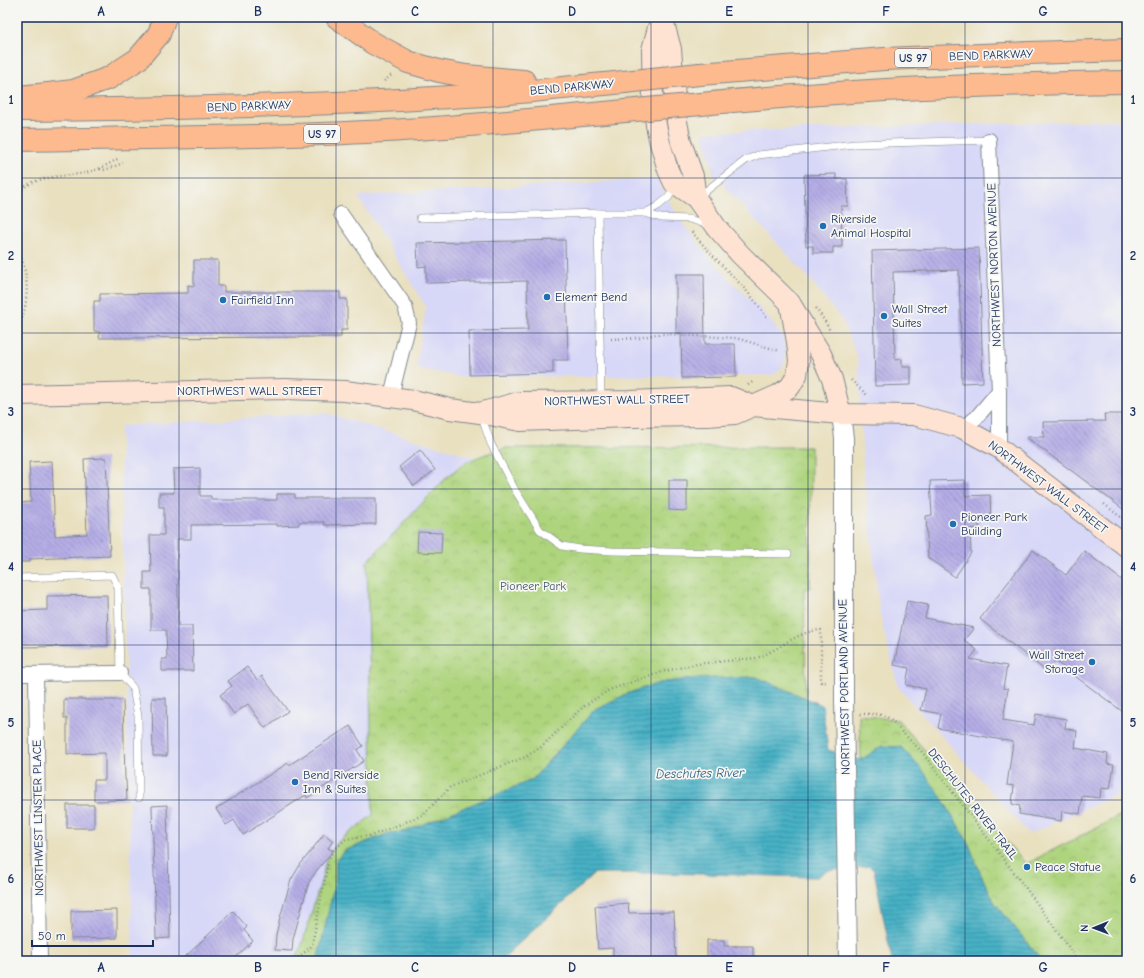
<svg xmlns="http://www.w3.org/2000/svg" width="1144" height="978" viewBox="0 0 1144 978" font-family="'Comic Neue',sans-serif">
<defs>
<pattern id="park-crowns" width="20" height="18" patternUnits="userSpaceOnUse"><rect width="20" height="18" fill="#aed47d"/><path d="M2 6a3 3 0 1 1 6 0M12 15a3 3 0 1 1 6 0" fill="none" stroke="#95b66e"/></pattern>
<pattern id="water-rules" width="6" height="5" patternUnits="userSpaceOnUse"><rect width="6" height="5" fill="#47b1c5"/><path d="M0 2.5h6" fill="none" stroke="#3a90a3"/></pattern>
<pattern id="building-back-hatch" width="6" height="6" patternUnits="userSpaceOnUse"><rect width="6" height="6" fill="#b5ade6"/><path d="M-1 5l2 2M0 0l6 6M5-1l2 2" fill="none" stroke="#928dbe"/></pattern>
</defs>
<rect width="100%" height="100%" fill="#f6f6f2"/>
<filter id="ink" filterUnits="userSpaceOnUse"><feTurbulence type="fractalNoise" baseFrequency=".025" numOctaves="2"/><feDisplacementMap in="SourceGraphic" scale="8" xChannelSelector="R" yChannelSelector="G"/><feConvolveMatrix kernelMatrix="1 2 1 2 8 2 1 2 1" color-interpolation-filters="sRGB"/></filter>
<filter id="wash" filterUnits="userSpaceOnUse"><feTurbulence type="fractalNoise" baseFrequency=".012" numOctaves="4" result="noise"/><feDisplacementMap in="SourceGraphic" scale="16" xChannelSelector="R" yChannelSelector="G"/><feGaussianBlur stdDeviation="0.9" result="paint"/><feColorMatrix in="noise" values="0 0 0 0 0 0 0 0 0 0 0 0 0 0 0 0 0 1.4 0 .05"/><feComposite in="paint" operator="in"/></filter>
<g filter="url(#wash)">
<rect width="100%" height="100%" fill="#e9e0bf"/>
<g fill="#d7d7f8">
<polygon points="1127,120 1127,790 1029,834 898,687 880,614 864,475 858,358 842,320 809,278 714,175 703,132"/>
<polygon points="657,179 668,200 684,225 707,255 734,284 761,309 783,337 785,349 785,361 780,370 772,375 460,377 416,368 426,307 358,196"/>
<polygon points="325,413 477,458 466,462 367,562 373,815 339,841 326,859 323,875 300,951 293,961 133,961 120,426"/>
</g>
<g fill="url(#park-crowns)" stroke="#64826e">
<polygon points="811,447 810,588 804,589 806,698 756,677 690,679 659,683 629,693 595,709 532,780 404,832 389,833 344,851 336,861 336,878 318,958 316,961 293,961 300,951 323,875 326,859 339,841 373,815 367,562 447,477 466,462 486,454 506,448"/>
<polygon points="859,715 898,720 1026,864 1127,812 1127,961 1042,961 995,903 981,875 968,842 943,800 882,746 861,760"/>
</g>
<polygon fill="url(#water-rules)" stroke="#317092" points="756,677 822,705 828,750 861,760 882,746 901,747 924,772 943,800 968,842 981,875 995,903 1042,961 892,961 874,870 869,866 826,871 817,877 663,873 595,873 500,961 316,961 318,958 336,878 336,861 344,851 389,833 404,832 532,780 595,709 629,693 659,683 690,679"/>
<g id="blocks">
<g fill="url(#building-back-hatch)">
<polygon points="836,174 836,179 847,179 848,206 841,206 842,247 833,247 833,253 813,253 813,246 806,246 804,175"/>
<polygon points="565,240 568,360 553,360 553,373 470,375 469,331 528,330 527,281 426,283 426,266 418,267 417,243"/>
<polygon points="979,248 983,382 962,383 959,270 893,272 895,360 902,359 902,367 911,367 911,385 875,386 872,251"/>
<polygon points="194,260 218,260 218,286 224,286 224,292 340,292 340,299 347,299 347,330 341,330 341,337 99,338 100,332 94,331 94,301 100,301 100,294 188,293 188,285 194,286"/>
<polygon points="676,274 704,274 705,344 735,344 736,377 682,378 681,333 676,333"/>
<polygon points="1104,414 1122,414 1123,419 1127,419 1127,512 1026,437 1044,437 1043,422 1105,421"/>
<polygon points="420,450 435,470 414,486 399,467"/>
<polygon points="106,458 110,556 30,559 30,562 17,562 17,503 31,502 29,462 52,461 55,536 87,534 84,459"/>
<polygon points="200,468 200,496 211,496 211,500 277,500 277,494 295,494 295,498 376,498 376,524 324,525 324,522 299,522 299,525 277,526 277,524 191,525 191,539 177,539 177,571 178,571 178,626 192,626 193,671 162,671 162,659 167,659 166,630 151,630 151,589 144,589 144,572 151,572 150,535 164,535 164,507 159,507 159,493 174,493 173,469"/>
<polygon points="669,480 687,480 687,511 669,510"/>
<polygon points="965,480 965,496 990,495 991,518 979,519 979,528 970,529 971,553 955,577 928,558 926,516 932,515 930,481"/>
<polygon points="418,532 442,533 441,553 417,552"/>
<polygon points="1033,550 1066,575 1084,551 1127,584 1127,715 1055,661 1047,672 980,619"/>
<polygon points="107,595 108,646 17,647 17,611 47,610 47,596"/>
<polygon points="907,601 928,605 925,618 974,628 964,640 977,650 970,659 1007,666 1003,688 1008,689 1003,720 1034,725 1036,714 1066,719 1065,728 1077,731 1075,748 1108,754 1107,764 1114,765 1110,789 1101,788 1100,798 1082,796 1080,814 1062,811 1061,821 1019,814 1020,806 1012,804 1014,786 1007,785 1013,742 938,728 941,714 921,710 926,689 906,685 909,668 894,665"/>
<polygon points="247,667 257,680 262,676 288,711 265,728 248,704 234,714 220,695 232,686 228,681"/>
<polygon points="152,698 166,698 167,756 153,756"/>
<polygon points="64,699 85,699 85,700 123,700 125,780 126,780 127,800 94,801 94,780 105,780 105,753 67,754 67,718 64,718"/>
<polygon points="350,726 363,746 357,750 364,761 307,798 306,795 243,835 234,820 226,825 216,809 288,763 289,765"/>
<rect x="67" y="805" width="27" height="23"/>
<polygon points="167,805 170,938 156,939 152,806"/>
<polygon points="324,834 333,841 328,848 333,851 317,870 309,882 293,939 292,951 275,950 276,935 279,921 291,880 300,865"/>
<polygon points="628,903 629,913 674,912 676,961 613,961 613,948 598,949 595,906"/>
<polygon points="117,910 117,938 71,939 71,911"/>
<polygon points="233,911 247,927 244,930 253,941 232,961 181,961"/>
<polygon points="707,940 724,940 724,946 753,946 753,961 707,961"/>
</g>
</g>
</g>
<g filter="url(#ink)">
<use href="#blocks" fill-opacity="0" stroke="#82888e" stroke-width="1"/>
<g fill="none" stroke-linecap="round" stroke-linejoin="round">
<defs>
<g id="service">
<polyline points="698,197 746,160 758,155 855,144 989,140"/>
<polyline points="598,213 645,213 661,218 689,219 709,225"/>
<polyline points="645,213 658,206 669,197 674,185"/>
<polyline points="420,218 598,213 601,401"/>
<polyline points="481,415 491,444 515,490 540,530 562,546 580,549 612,551 788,554"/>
<polyline points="17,578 112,575 118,587 120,673 133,688 138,716 139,798"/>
</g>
<g id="minor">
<polyline points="989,140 999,391 999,448"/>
<polyline points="341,214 405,306 409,323 391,396"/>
<polyline points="962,428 976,418 999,391"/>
<polyline points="17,674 120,673"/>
<polyline points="36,674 40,961"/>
</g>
<polyline id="tertiary" points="841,414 844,438 844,701 848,961"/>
<g id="secondary">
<polyline points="661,17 652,50 653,100 656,125 660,143 668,170 674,183 696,198 717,228 740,254 790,303 821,354 832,379 841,414"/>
<polyline points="662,17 671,49 677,122 681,142 693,176 696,198"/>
<polyline points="17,395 286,389 345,391 413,400 450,409 480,413 520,421 629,417 707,416 735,414 778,395 790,387 797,375 799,361 797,342 790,303"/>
<polyline points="483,412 519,402 629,401 731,397 753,406 841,414 914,415 962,428 999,448 1127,547"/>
</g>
<g id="trunk">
<polyline points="337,17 373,43 408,62 439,71 466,76 524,81"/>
<polyline points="700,74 884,59 1029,53 1127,50"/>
<polyline points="18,97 48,94 73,91 109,78 138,59 159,34 165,17"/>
<path d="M701,104C843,90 985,84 1127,82"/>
<path d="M17,110C167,109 316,106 466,96C518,93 571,87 624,82"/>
<path d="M17,140C133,138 250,138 366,132C453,128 539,119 625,111"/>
</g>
</defs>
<use href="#service" stroke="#82888e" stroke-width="8"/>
<use href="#minor" stroke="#82888e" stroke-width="16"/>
<use href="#tertiary" stroke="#82888e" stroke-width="20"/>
<use href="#secondary" stroke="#82888e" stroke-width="22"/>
<use href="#trunk" stroke="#82888e" stroke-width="24"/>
<g stroke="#82888e" stroke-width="2.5" stroke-dasharray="1 3" stroke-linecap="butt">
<polyline points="384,81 393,74"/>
<polyline points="100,169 105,170 123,163"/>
<path d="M17,195C32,173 66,178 89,172C100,169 109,164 119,158"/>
<path d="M692,232C716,262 747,286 767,318"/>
<path d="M17,247C21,257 25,267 26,278C28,291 26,317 17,327"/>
<polyline points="816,308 826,323 830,331"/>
<polyline points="611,339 639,338 656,334 665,334 736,338 780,351"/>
<polyline points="851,380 868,396"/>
<polyline points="748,385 754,381"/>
<polyline points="1104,504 1127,522"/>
<polyline points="860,714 877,714 885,716 892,720 900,730 922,752 1022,883 1063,939 1078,961"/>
<path d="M296,961C300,954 307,952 312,945L329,858L334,850L346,839L373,835L423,815L450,787L525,757L541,747L583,707L609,690L665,671L697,664L756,658C779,651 796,631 821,630V682H828"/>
</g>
<use href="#service" stroke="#fff" stroke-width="7"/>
<use href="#minor" stroke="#fff" stroke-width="14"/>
<use href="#tertiary" stroke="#fff" stroke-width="18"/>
<use href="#secondary" stroke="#fee3d2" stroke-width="20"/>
<use href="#trunk" stroke="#fcba8e" stroke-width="22"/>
<defs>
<g id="trunk-bridge">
<polyline points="624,82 700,74"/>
<polyline points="625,111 701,104"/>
</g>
</defs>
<use href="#trunk-bridge" stroke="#82888e" stroke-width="24" stroke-linecap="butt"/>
<use href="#trunk-bridge" stroke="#fcba8e" stroke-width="22"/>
</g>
</g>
<path fill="none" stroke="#1b2f5e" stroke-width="1" stroke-opacity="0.55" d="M179,17V961M336,17V961M493,17V961M651,17V961M808,17V961M965,17V961M17,178H1127M17,333H1127M17,489H1127M17,645H1127M17,800H1127"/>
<g fill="#1f6fb2" stroke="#f6f6f2" stroke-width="1.5">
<circle cx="823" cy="226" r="4"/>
<circle cx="547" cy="297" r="4"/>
<circle cx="223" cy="300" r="4"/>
<circle cx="884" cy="316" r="4"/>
<circle cx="953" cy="524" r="4"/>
<circle cx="1092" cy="662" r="4"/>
<circle cx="295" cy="782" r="4"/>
<circle cx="1027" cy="867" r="4"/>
</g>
<g text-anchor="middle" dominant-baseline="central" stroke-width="3.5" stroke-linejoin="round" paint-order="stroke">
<g fill="#f6f6f2" stroke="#5d6b8a" stroke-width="1">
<rect x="895" y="49" width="36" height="18" rx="3"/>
<rect x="304" y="125" width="36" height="18" rx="3"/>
</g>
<g font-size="11" font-weight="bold" fill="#1b2f5e">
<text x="913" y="58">US 97</text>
<text x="322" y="134">US 97</text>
</g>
<g font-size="12" fill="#1b2f5e" stroke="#f6f6f2">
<text transform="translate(991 55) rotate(-2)">BEND PARKWAY</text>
<text transform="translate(572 87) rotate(-5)">BEND PARKWAY</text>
<text transform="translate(249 106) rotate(-2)">BEND PARKWAY</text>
<text transform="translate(994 265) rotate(-92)">NORTHWEST NORTON AVENUE</text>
<text x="250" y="391">NORTHWEST WALL STREET</text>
<text transform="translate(617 400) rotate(-1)">NORTHWEST WALL STREET</text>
<text transform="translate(1048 487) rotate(37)">NORTHWEST WALL STREET</text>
<text transform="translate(844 687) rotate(-91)">NORTHWEST PORTLAND AVENUE</text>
<text transform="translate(973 804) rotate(52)">DESCHUTES RIVER TRAIL</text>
<text transform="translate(38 818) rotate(-91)">NORTHWEST LINSTER PLACE</text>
</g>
<g font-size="12" fill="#1b2f5e" stroke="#f6f6f2" text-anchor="start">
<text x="831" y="219">Riverside<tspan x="831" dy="14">Animal Hospital</tspan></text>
<text x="555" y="297">Element Bend</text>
<text x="231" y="300">Fairfield Inn</text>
<text x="892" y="309">Wall Street<tspan x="892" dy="14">Suites</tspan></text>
<text x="961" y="517">Pioneer Park<tspan x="961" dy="14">Building</tspan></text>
<text x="1084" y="655" text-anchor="end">Wall Street<tspan x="1084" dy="14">Storage</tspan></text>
<text x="303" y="775">Bend Riverside<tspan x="303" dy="14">Inn &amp; Suites</tspan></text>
<text x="1035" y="867">Peace Statue</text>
</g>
<g font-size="12" fill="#405866" stroke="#f6f6f2">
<text x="533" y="586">Pioneer Park</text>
</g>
<g font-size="13" font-style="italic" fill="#2a5c82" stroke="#f6f6f2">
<text transform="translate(700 773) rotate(-1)">Deschutes River</text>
</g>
</g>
<rect width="1144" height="978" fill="none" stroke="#f6f6f2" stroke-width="44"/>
<g transform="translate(1094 928) rotate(269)" stroke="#f6f6f2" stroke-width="3" paint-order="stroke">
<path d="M0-3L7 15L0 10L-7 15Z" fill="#1b2f5e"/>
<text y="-6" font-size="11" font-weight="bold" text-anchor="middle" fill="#1b2f5e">N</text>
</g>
<path d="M32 940v6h121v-6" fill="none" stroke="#1b2f5e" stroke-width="2"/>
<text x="38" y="940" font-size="12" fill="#1b2f5e" stroke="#f6f6f2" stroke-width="3" paint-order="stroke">50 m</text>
<rect x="22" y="22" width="1100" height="934" fill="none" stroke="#1b2f5e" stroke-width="1.5"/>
<g font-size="13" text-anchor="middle" font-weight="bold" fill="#1b2f5e">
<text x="101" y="16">A</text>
<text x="258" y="16">B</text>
<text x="415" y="16">C</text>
<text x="572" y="16">D</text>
<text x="729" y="16">E</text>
<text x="886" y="16">F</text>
<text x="1043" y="16">G</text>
<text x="11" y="104">1</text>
<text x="1133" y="104">1</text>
<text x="11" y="260">2</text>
<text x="1133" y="260">2</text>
<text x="11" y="416">3</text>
<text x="1133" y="416">3</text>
<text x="11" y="571">4</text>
<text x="1133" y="571">4</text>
<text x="11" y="727">5</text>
<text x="1133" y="727">5</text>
<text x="11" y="883">6</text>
<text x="1133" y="883">6</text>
<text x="101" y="972">A</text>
<text x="258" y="972">B</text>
<text x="415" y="972">C</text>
<text x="572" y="972">D</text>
<text x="729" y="972">E</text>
<text x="886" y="972">F</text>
<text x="1043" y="972">G</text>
</g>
</svg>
